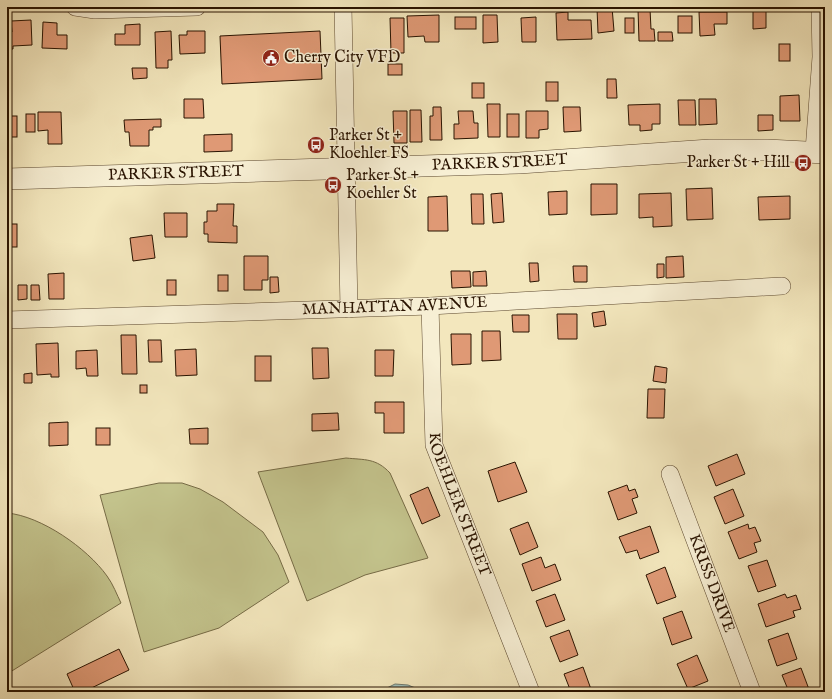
<svg xmlns="http://www.w3.org/2000/svg" width="832" height="699" viewBox="0 0 832 699" font-family="'IM FELL English',serif">
<rect width="100%" height="100%" fill="#f3e7bd"/>
<filter id="stains"><feTurbulence type="fractalNoise" baseFrequency=".005" numOctaves="4"/><feColorMatrix values="0 0 0 0 .2 0 0 0 0 .09 0 0 0 0 .02 0 0 0 .5 -.17"/></filter>
<radialGradient id="worn" r=".72"><stop offset=".6" stop-color="#630" stop-opacity="0"/><stop offset="1" stop-color="#630" stop-opacity=".3"/></radialGradient>
<g fill="#c3c38c" stroke="#766b46">
<path d="M346,458C365,460 376,458 390,473L428,558L365,575L307,601L258,472Z"/>
<polygon points="159,483 182,483 200,489 223,502 263,532 278,555 289,582 219,628 144,652 100,495"/>
<path d="M7,513C41,516 87,548 107,576C113,584 117,595 121,603L7,674Z"/>
</g>
<polygon fill="#9ebeb9" stroke="#6f7a6f" points="395,684 408,685 425,692 379,692"/>
<g fill="#df9975" stroke="#291300">
<polygon points="612,7 614,31 598,33 597,8"/>
<polygon points="753,7 766,7 766,28 753,29"/>
<polygon points="638,9 650,9 651,29 654,29 655,41 639,41"/>
<polygon points="568,12 568,20 591,20 592,39 557,40 556,13"/>
<polygon points="699,12 727,12 727,24 714,24 715,35 700,36"/>
<polygon points="439,15 439,42 425,42 424,36 408,37 407,16"/>
<polygon points="483,15 497,15 498,42 483,43"/>
<rect x="678" y="16" width="14" height="17"/>
<rect x="455" y="17" width="21" height="12"/>
<polygon points="536,17 536,42 522,42 521,18"/>
<polygon points="390,18 404,18 404,53 391,53"/>
<rect x="625" y="18" width="9" height="15"/>
<polygon points="31,20 32,45 13,46 13,49 7,49 7,32 12,32 11,21"/>
<polygon points="43,22 57,23 57,35 67,35 67,49 42,48"/>
<polygon points="140,24 140,45 115,45 115,34 125,34 125,25"/>
<polygon points="171,31 172,60 168,60 168,68 156,68 155,32"/>
<polygon points="187,31 205,31 205,53 180,54 179,35 187,35"/>
<polygon points="320,31 322,79 222,84 220,36"/>
<polygon points="658,32 672,32 673,41 658,41"/>
<rect x="779" y="44" width="11" height="17"/>
<rect x="388" y="64" width="14" height="11"/>
<polygon points="132,68 147,68 147,78 133,79"/>
<polygon points="607,79 616,79 617,98 607,98"/>
<rect x="546" y="82" width="12" height="19"/>
<rect x="472" y="83" width="12" height="15"/>
<polygon points="799,95 800,121 780,121 780,96"/>
<polygon points="184,99 203,99 204,118 184,118"/>
<polygon points="699,99 716,99 717,124 699,125"/>
<polygon points="678,100 695,100 696,125 679,125"/>
<polygon points="487,104 500,104 500,137 488,137"/>
<polygon points="660,104 660,124 652,124 652,130 640,131 640,125 629,125 628,105"/>
<polygon points="433,107 441,107 442,140 430,140 430,116 433,116"/>
<polygon points="563,107 580,107 581,131 564,132"/>
<polygon points="410,110 421,110 422,142 410,142"/>
<polygon points="393,111 407,111 407,143 394,143"/>
<polygon points="458,111 473,111 474,123 478,123 478,138 454,139 454,124 459,124"/>
<polygon points="526,111 548,111 548,129 539,130 539,138 526,138"/>
<polygon points="38,112 61,112 62,144 48,144 48,130 38,131"/>
<rect x="26" y="114" width="9" height="18"/>
<rect x="507" y="114" width="12" height="23"/>
<polygon points="758,115 773,115 773,130 758,131"/>
<rect x="7" y="116" width="10" height="21"/>
<polygon points="161,119 161,127 153,127 153,130 149,130 149,146 130,146 129,132 125,132 124,120"/>
<polygon points="232,134 232,151 204,152 204,135"/>
<polygon points="591,184 617,184 617,214 591,215"/>
<polygon points="712,188 713,219 687,220 686,189"/>
<polygon points="567,191 567,214 549,215 548,192"/>
<polygon points="502,193 504,222 493,223 491,194"/>
<polygon points="671,193 672,226 653,227 653,217 639,218 639,194"/>
<polygon points="471,194 483,194 484,224 472,224"/>
<polygon points="447,196 448,231 428,231 428,197"/>
<polygon points="790,196 790,219 759,220 758,197"/>
<polygon points="217,204 234,204 233,226 237,226 237,243 208,242 208,234 204,234 204,222 207,222 207,211 217,211"/>
<polygon points="164,213 187,213 187,237 165,237"/>
<rect x="7" y="224" width="10" height="23"/>
<polygon points="152,235 155,258 133,261 130,238"/>
<polygon points="821,246 825,246 825,271 822,271"/>
<polygon points="244,256 268,256 268,280 262,280 262,290 244,290"/>
<polygon points="683,256 684,277 666,278 666,257"/>
<polygon points="529,263 538,263 539,281 530,282"/>
<polygon points="657,264 664,264 664,277 657,278"/>
<polygon points="573,266 587,266 587,282 574,282"/>
<polygon points="451,271 470,271 471,287 452,288"/>
<polygon points="486,271 487,286 473,286 473,272"/>
<polygon points="64,273 64,299 49,299 48,274"/>
<rect x="218" y="275" width="10" height="16"/>
<polygon points="270,277 278,277 279,292 270,293"/>
<rect x="167" y="280" width="9" height="15"/>
<polygon points="18,285 27,285 27,299 18,300"/>
<polygon points="31,285 39,285 40,300 31,300"/>
<polygon points="604,311 606,325 594,327 592,313"/>
<polygon points="557,314 577,314 577,339 558,339"/>
<polygon points="512,315 529,315 529,332 513,332"/>
<polygon points="482,331 500,331 501,360 482,361"/>
<polygon points="451,334 471,334 471,364 452,365"/>
<polygon points="121,335 136,335 137,374 122,374"/>
<polygon points="148,340 161,340 162,362 149,362"/>
<polygon points="58,343 59,377 51,377 51,374 37,375 36,344"/>
<polygon points="312,348 328,348 329,378 313,379"/>
<polygon points="196,349 197,375 176,376 175,350"/>
<polygon points="97,350 98,376 87,376 86,368 76,369 76,351"/>
<polygon points="375,350 394,350 393,376 375,376"/>
<rect x="255" y="356" width="16" height="25"/>
<polygon points="655,366 667,368 666,383 653,381"/>
<polygon points="32,373 32,383 24,383 24,374"/>
<rect x="140" y="385" width="7" height="8"/>
<polygon points="648,389 665,389 664,418 647,418"/>
<polygon points="375,402 404,402 404,433 384,433 384,413 375,413"/>
<polygon points="338,413 339,430 312,431 312,414"/>
<polygon points="68,422 68,445 49,446 49,423"/>
<rect x="96" y="428" width="14" height="17"/>
<polygon points="208,428 208,444 190,444 189,429"/>
<polygon points="737,454 745,474 716,486 708,466"/>
<polygon points="515,462 527,492 498,502 488,471"/>
<polygon points="627,485 629,491 635,489 638,497 632,499 637,513 618,520 608,492"/>
<polygon points="428,487 440,516 422,524 410,495"/>
<polygon points="733,489 744,516 725,524 714,497"/>
<polygon points="528,522 538,547 520,555 510,529"/>
<polygon points="748,524 749,529 755,527 761,541 754,543 757,552 739,559 728,532"/>
<polygon points="650,526 659,552 640,559 637,550 626,553 619,537"/>
<polygon points="541,557 545,568 555,564 561,580 532,591 522,564"/>
<polygon points="767,560 776,586 758,592 748,566"/>
<polygon points="665,567 676,597 657,604 646,575"/>
<polygon points="555,594 565,620 546,627 536,601"/>
<polygon points="785,594 787,598 796,595 801,609 793,611 795,617 766,627 758,604"/>
<polygon points="682,611 692,638 672,645 663,618"/>
<polygon points="569,630 578,655 560,662 550,637"/>
<polygon points="788,633 797,659 777,666 768,640"/>
<polygon points="119,649 129,670 83,692 75,692 67,674"/>
<polygon points="697,655 708,681 688,689 677,664"/>
<polygon points="583,667 592,692 571,692 564,674"/>
<polygon points="801,668 810,692 789,692 782,675"/>
</g>
<g fill="none" stroke-linecap="round" stroke-linejoin="round">
<defs>
<g id="minor">
<polyline points="75,7 95,10 197,7"/>
<polyline points="343,7 349,309"/>
<polyline points="814,151 821,57 820,7"/>
<path id="s1" d="M430,306L434,445L531,692"/>
<path id="s2" d="M7,320L430,306L782,286"/>
<path id="s3" d="M670,474L752,692"/>
</g>
<g id="tertiary">
<path id="s4" d="M7,179L519,163L710,150H767L825,153"/>
</g>
</defs>
<use href="#minor" stroke="#5c482f" stroke-width="18"/>
<use href="#tertiary" stroke="#5c482f" stroke-width="22"/>
<use href="#minor" stroke="#f7efd4" stroke-width="17"/>
<use href="#tertiary" stroke="#f7efd4" stroke-width="21"/>
</g>
<defs>
<symbol id="civic-disc" viewBox="-11 -11 22 22"><circle r="9.5" fill="#8f2418" stroke="#f7efd4"/><path d="M-.6-6.5H3V-4.5H.6V-3L4-1V1h2V6H-6V1h2V-1L-.6-3ZM-1.2 2.5V6h2.4V2.5Z" fill="#fff"/></symbol>
<symbol id="bus-disc" viewBox="-11 -11 22 22"><circle r="9.5" fill="#8f2418" stroke="#f7efd4"/><path d="M-5-6H5V4H4V6H2V4H-2V6H-4V4H-5ZM-3.5-4V0h7V-4ZM-3.5 1.2v1.5H-2V1.2ZM2 1.2v1.5H3.5V1.2Z" fill="#fff"/></symbol>
</defs>
<g fill-rule="evenodd">
<use href="#civic-disc" x="261" y="48" width="20" height="20"/>
<use href="#bus-disc" x="306" y="135" width="20" height="20"/>
<use href="#bus-disc" x="793" y="153" width="20" height="20"/>
<use href="#bus-disc" x="323" y="175" width="20" height="20"/>
</g>
<g text-anchor="middle" dominant-baseline="central" stroke-width="3" stroke-linejoin="round" paint-order="stroke">
<g font-size="16" fill="#291300" stroke="#f7efd4" text-anchor="start">
<text x="284" y="58">Cherry City VFD</text>
<text x="329" y="136">Parker St +<tspan x="329" dy="18">Kloehler FS</tspan></text>
<text x="790" y="163" text-anchor="end">Parker St + Hill</text>
<text x="346" y="176">Parker St +<tspan x="346" dy="18">Koehler St</tspan></text>
</g>
<g font-size="16" fill="#291300" stroke="#f7efd4">
<text stroke="none"><textPath href="#s4" startOffset="493">PARKER STREET</textPath></text>
<text stroke="none"><textPath href="#s4" startOffset="169">PARKER STREET</textPath></text>
<text stroke="none"><textPath href="#s2" startOffset="388">MANHATTAN AVENUE</textPath></text>
<text stroke="none"><textPath href="#s1" startOffset="203">KOEHLER STREET</textPath></text>
<text stroke="none"><textPath href="#s3" startOffset="117">KRISS DRIVE</textPath></text>
</g>
</g>
<rect width="832" height="699" fill="none" stroke="#f3e7bd" stroke-width="24"/>
<rect x="8" y="8" width="816" height="683" fill="none" stroke="#291300" stroke-width="2"/>
<rect x="12" y="12" width="808" height="675" fill="none" stroke="#291300"/>
<rect width="100%" height="100%" filter="url(#stains)"/>
<rect width="100%" height="100%" fill="url(#worn)"/>
</svg>
